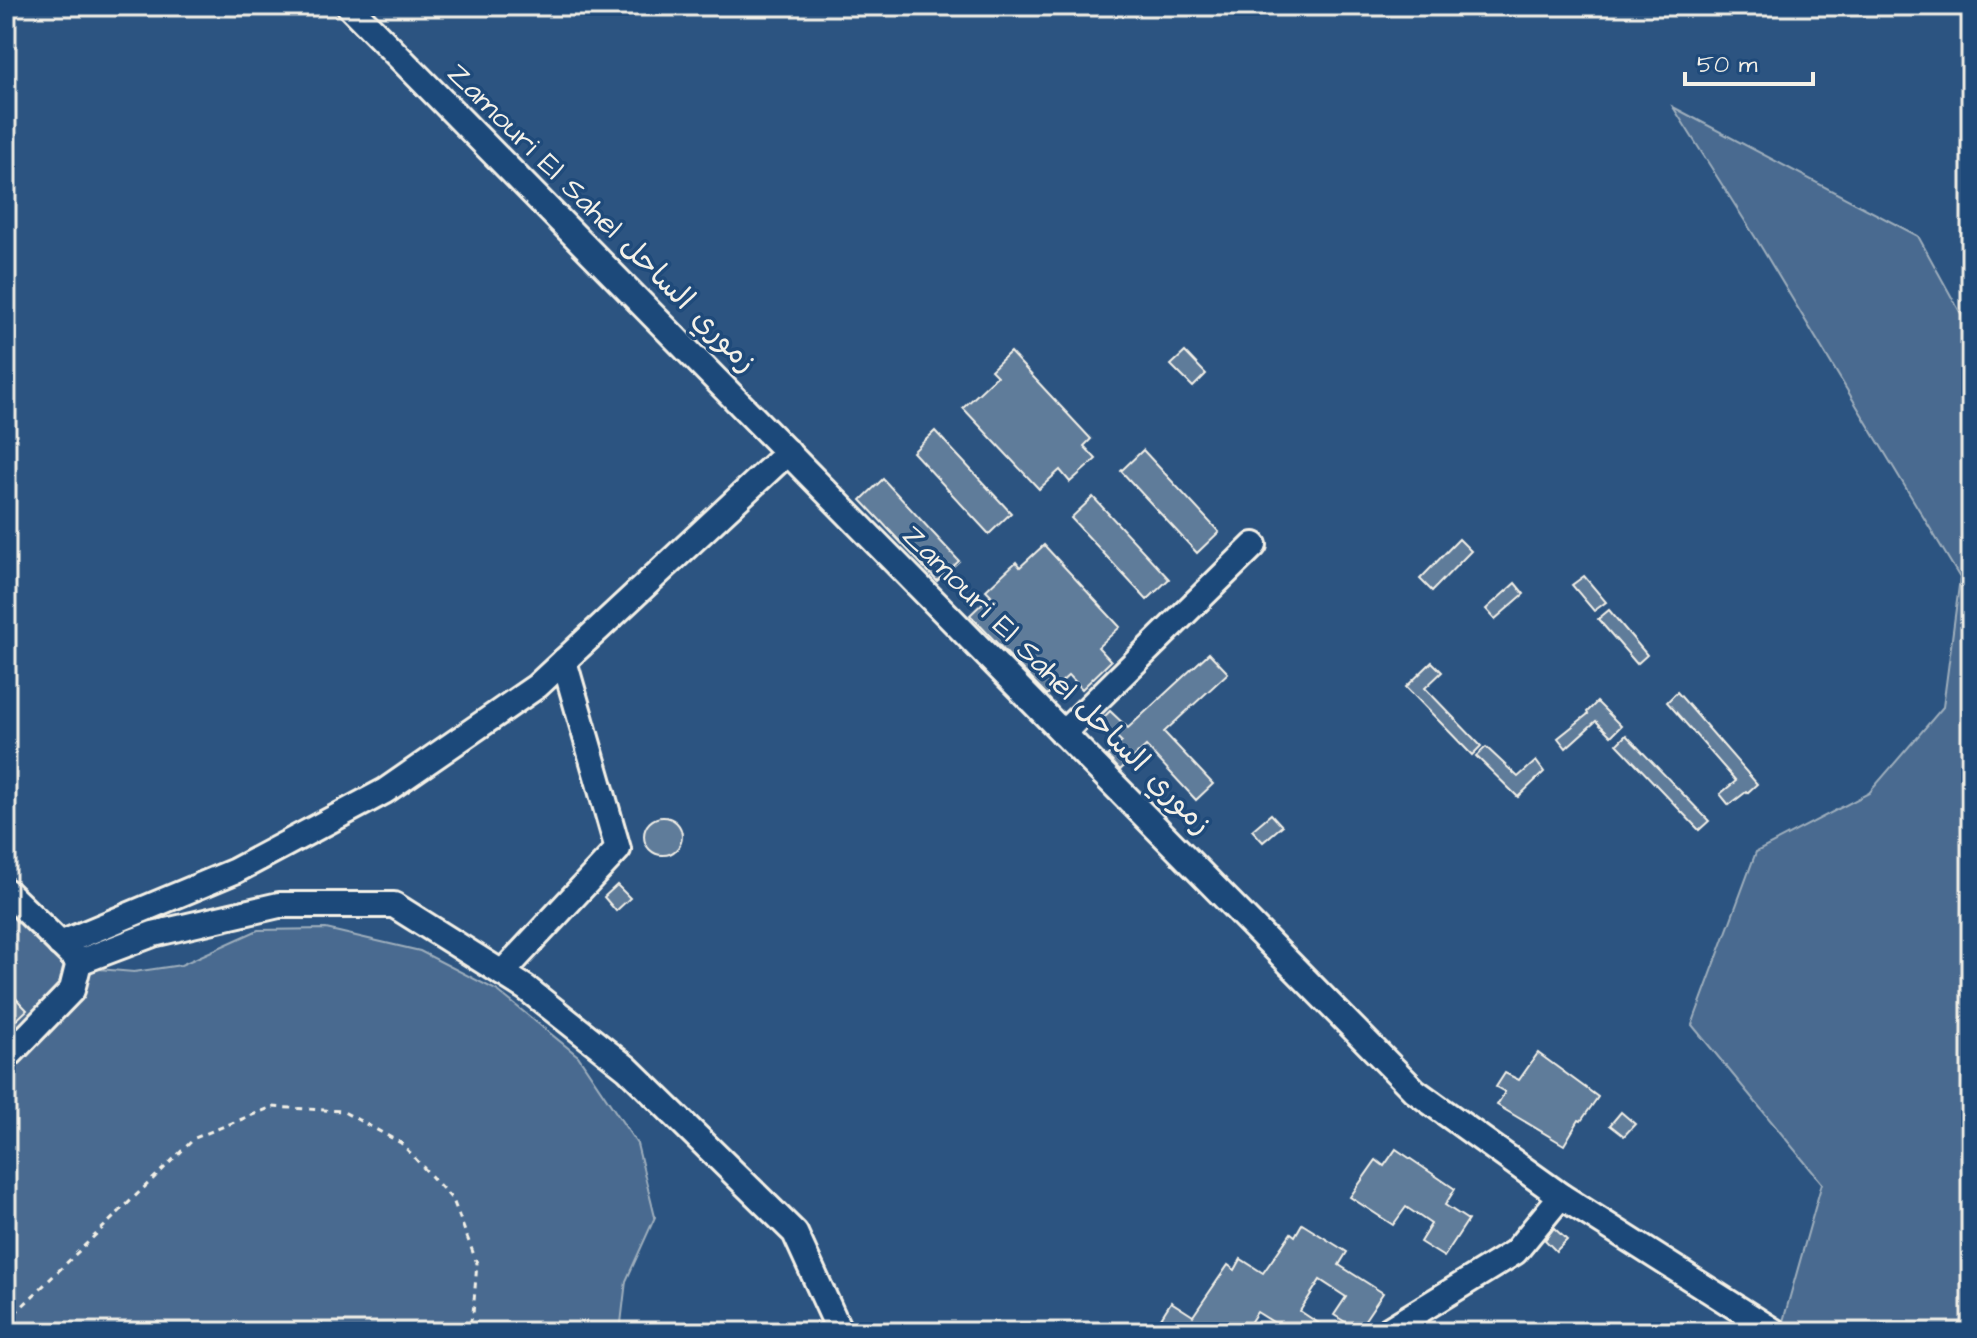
<svg xmlns="http://www.w3.org/2000/svg" width="1977" height="1338" viewBox="0 0 1977 1338" font-family="'Architects Daughter','Playpen Sans Arabic',sans-serif">
<rect width="100%" height="100%" fill="#2c5481"/>
<filter id="ink" filterUnits="userSpaceOnUse"><feTurbulence type="fractalNoise" baseFrequency=".0125" numOctaves="2"/><feDisplacementMap in="SourceGraphic" scale="16" xChannelSelector="R" yChannelSelector="G"/><feConvolveMatrix kernelMatrix="1 2 1 2 8 2 1 2 1" color-interpolation-filters="sRGB"/></filter>
<g filter="url(#ink)">
<g fill="#496b90" stroke="#9eaebc" stroke-width="2">
<polygon points="1673,107 1918,236 1971,332 1971,1332 1780,1332 1822,1183 1692,1025 1756,852 1869,793 1943,707 1960,578 1757,240"/>
<polygon points="6,911 63,966 134,972 181,965 258,930 326,929 420,951 498,991 578,1056 637,1144 655,1217 626,1281 620,1332 6,1332"/>
</g>
<g fill="#5e7b9a" stroke="#f4f1e8" stroke-width="2">
<polygon points="1010,352 1091,439 1084,446 1096,459 1070,482 1060,470 1039,489 963,408 997,376 991,370"/>
<polygon points="1185,352 1206,374 1193,387 1171,365"/>
<polygon points="935,431 1011,513 989,534 913,452"/>
<polygon points="1143,450 1219,532 1197,553 1121,471"/>
<polygon points="883,479 959,561 937,581 861,500"/>
<polygon points="1093,497 1169,579 1147,600 1071,518"/>
<polygon points="1459,539 1471,551 1432,591 1420,579"/>
<polygon points="1044,545 1120,627 1098,647 1111,661 1082,689 1069,675 1047,695 970,615 991,595 986,590 1016,562 1020,567"/>
<polygon points="1584,576 1606,602 1594,611 1572,585"/>
<polygon points="1515,583 1524,594 1495,619 1486,609"/>
<polygon points="1609,610 1647,655 1637,664 1598,619"/>
<polygon points="1209,653 1228,673 1164,732 1213,784 1196,800 1146,746 1120,770 1107,756 1122,742 1100,721 1110,711 1128,728"/>
<polygon points="1432,662 1442,672 1425,688 1481,746 1472,755 1406,687"/>
<polygon points="1677,692 1757,784 1747,793 1746,792 1729,805 1720,794 1736,781 1667,702"/>
<polygon points="1597,702 1621,726 1611,736 1596,721 1566,748 1558,738 1588,714 1587,712"/>
<polygon points="1626,735 1709,821 1699,830 1617,744"/>
<polygon points="1486,747 1518,777 1536,761 1544,772 1518,797 1476,756"/>
<polygon points="1271,814 1282,826 1263,842 1252,830"/>
<circle cx="663" cy="836" r="19"/>
<polygon points="617,885 630,898 616,911 604,897"/>
<polygon points="6,988 27,1010 6,1030"/>
<polygon points="1538,1053 1598,1097 1581,1121 1579,1120 1564,1145 1497,1105 1505,1092 1496,1087 1505,1073 1519,1080"/>
<polygon points="1621,1112 1635,1124 1624,1136 1610,1125"/>
<polygon points="1396,1149 1455,1189 1445,1205 1468,1220 1444,1257 1420,1242 1431,1224 1406,1207 1393,1225 1350,1197 1376,1160 1384,1166"/>
<polygon points="1302,1224 1347,1252 1339,1265 1383,1293 1358,1330 1334,1315 1346,1297 1320,1280 1300,1311 1332,1332 1289,1332 1257,1312 1244,1332 1165,1332 1156,1326 1171,1302 1193,1316 1228,1265 1235,1270 1241,1259 1263,1273 1291,1233 1295,1236"/>
<polygon points="1554,1228 1567,1240 1556,1251 1545,1240"/>
</g>
<g fill="none" stroke-linecap="round" stroke-linejoin="round">
<defs>
<g id="minor">
<polyline points="349,6 1415,1091 1561,1196 1775,1332"/>
<polyline points="1063,733 1254,545"/>
<polyline points="6,891 79,962 153,934 279,905 394,905 526,988 627,1068 795,1233 840,1332"/>
<polyline points="60,944 235,871 385,791 537,686 788,452"/>
<polyline points="502,973 618,849 564,661"/>
<polyline points="11,1053 72,990 79,962"/>
<polyline points="1385,1332 1515,1252 1561,1196"/>
</g>
</defs>
<use href="#minor" stroke="#f4f1e8" stroke-width="30"/>
<polyline stroke="#f4f1e8" stroke-width="3" stroke-dasharray="6 6" stroke-linecap="butt" points="6,1322 195,1138 272,1107 342,1111 401,1143 453,1200 477,1263 473,1314 467,1332"/>
<use href="#minor" stroke="#1f4a7a" stroke-width="24"/>
</g>
</g>
<g text-anchor="middle" dominant-baseline="central" stroke-width="7" stroke-linejoin="round" paint-order="stroke">
<g font-size="30" fill="#f4f1e8" stroke="#1f4a7a">
<text transform="translate(602 218) rotate(45)">Zamouri El Sahel زموري الساحل</text>
<text transform="translate(1057 680) rotate(45)">Zamouri El Sahel زموري الساحل</text>
</g>
</g>
<rect width="1977" height="1338" fill="none" stroke="#1f4a7a" stroke-width="32"/>
<rect x="16" y="16" width="1945" height="1306" fill="none" stroke="#f4f1e8" stroke-width="3" filter="url(#ink)"/>
<path d="M1685 72v12h128v-12" fill="none" stroke="#f4f1e8" stroke-width="4"/>
<text x="1697" y="72" font-size="24" fill="#f4f1e8" stroke="#1f4a7a" stroke-width="6" paint-order="stroke">50 m</text>
</svg>
